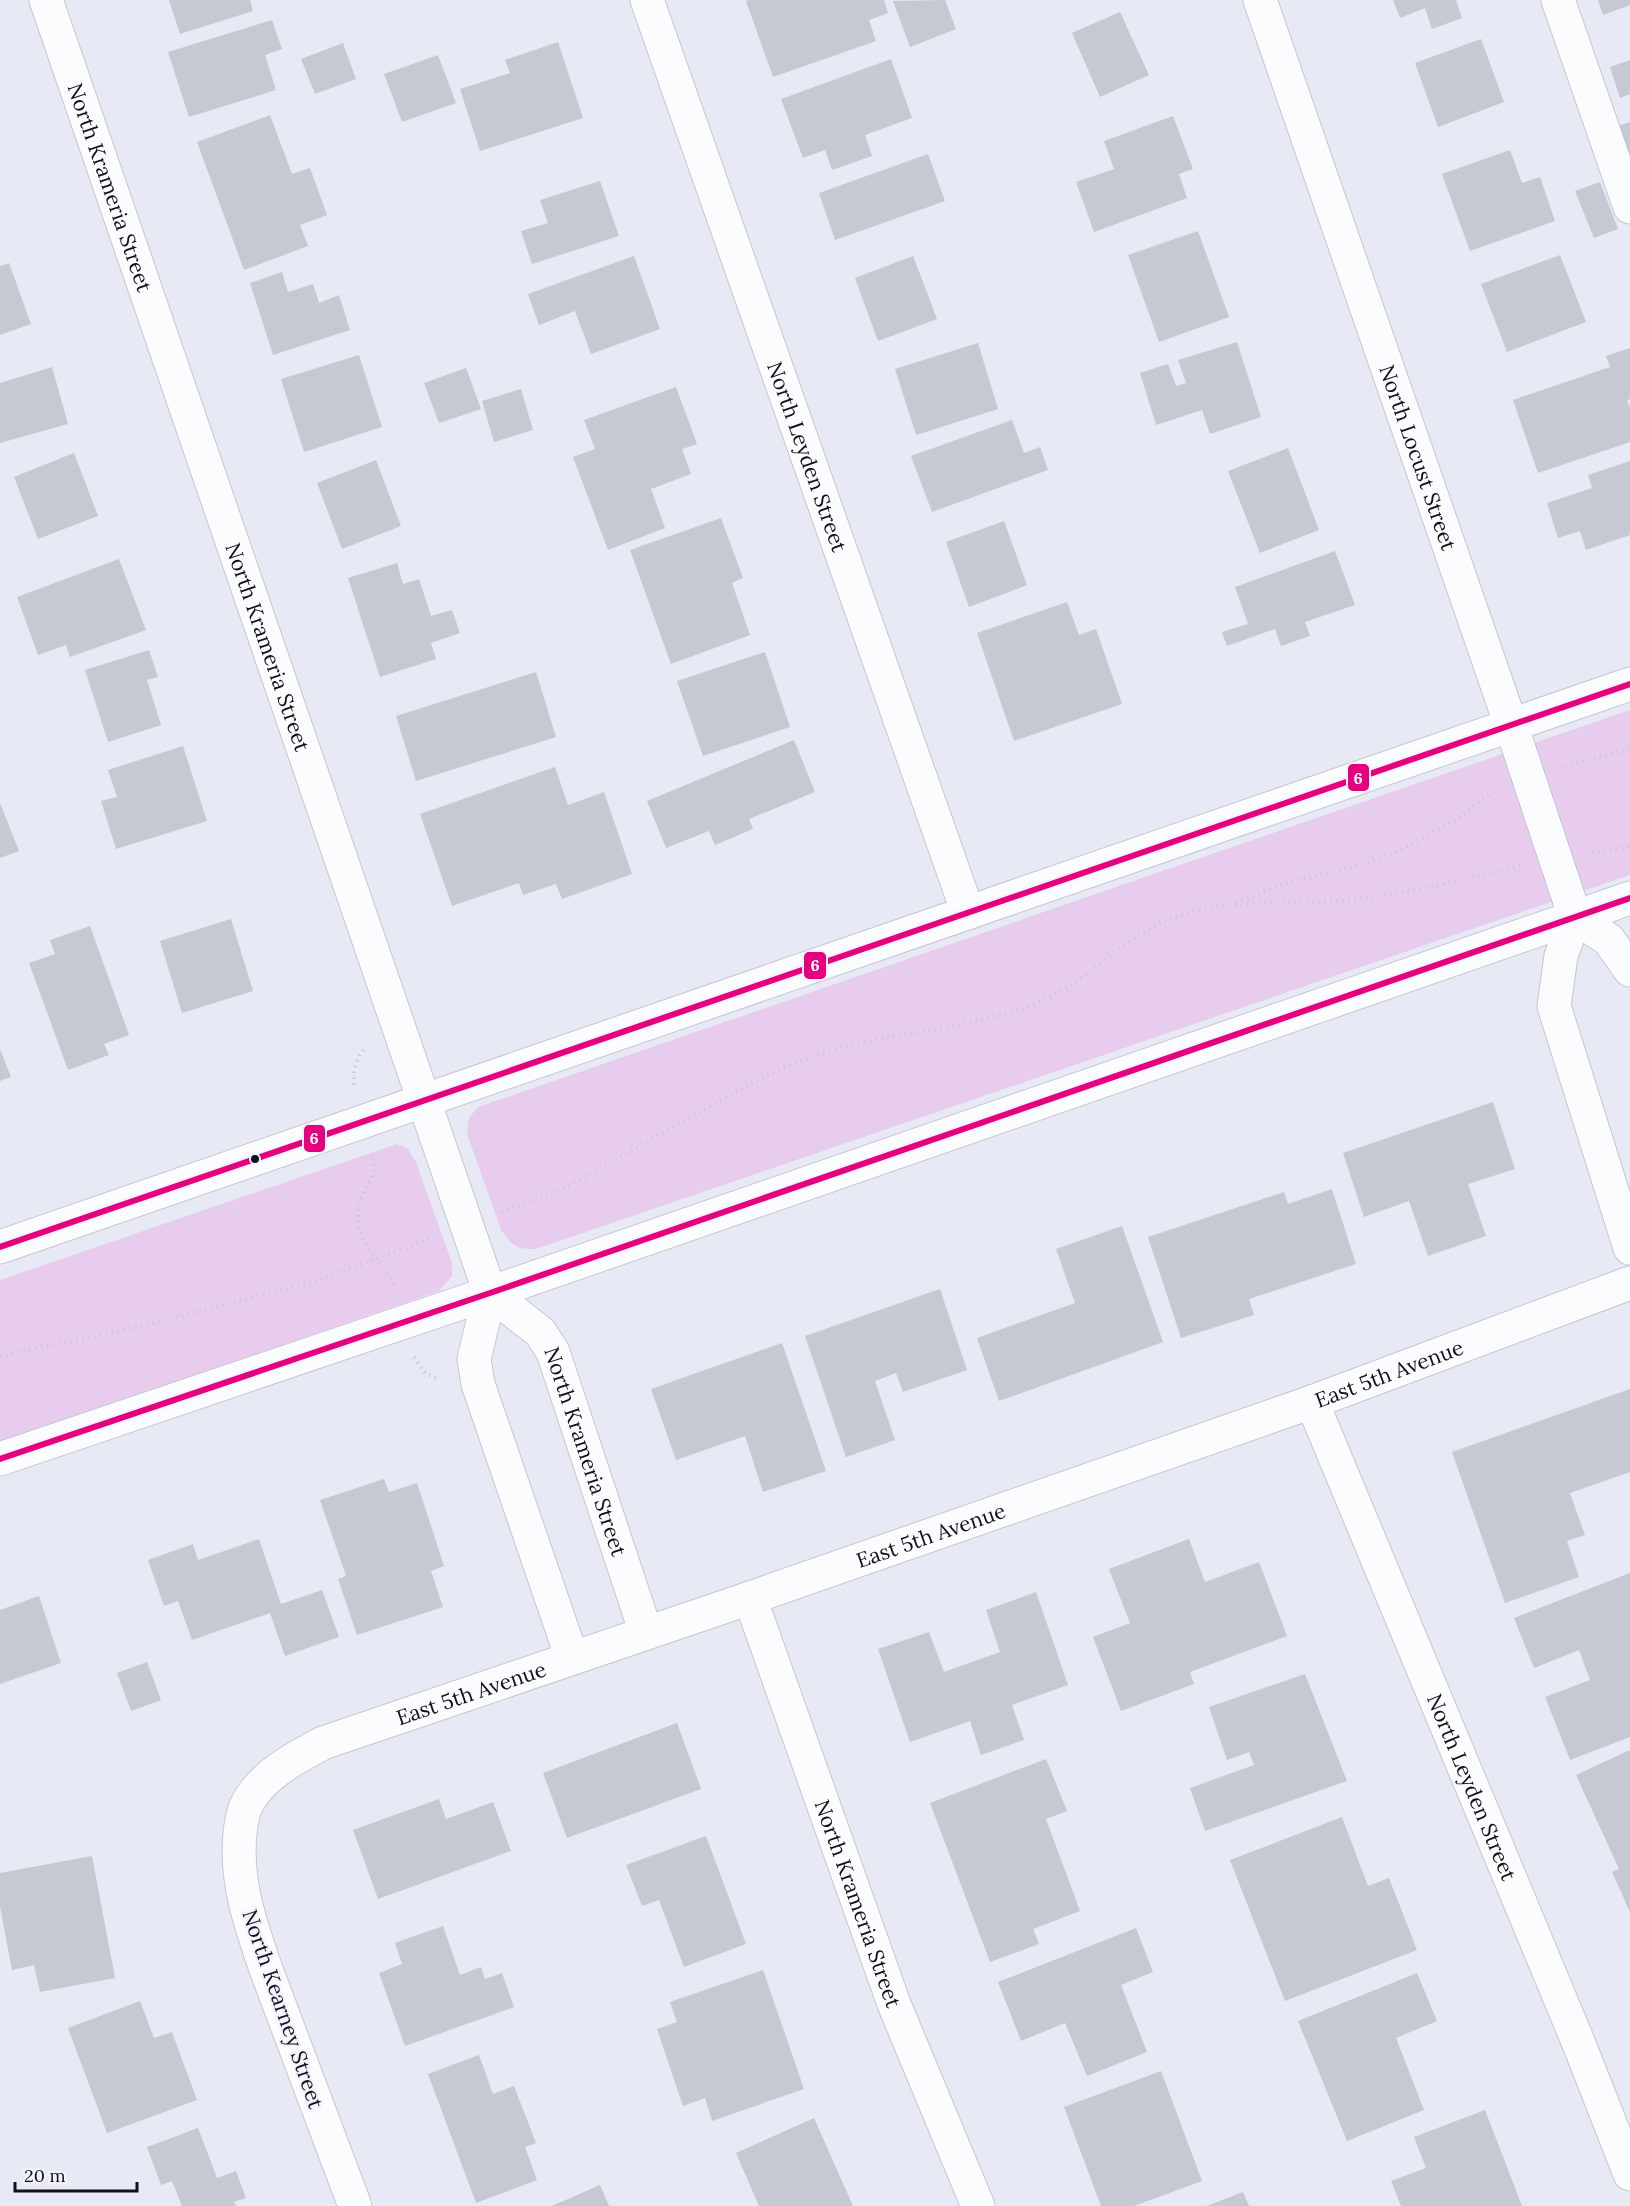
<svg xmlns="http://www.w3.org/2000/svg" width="1630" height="2206" viewBox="0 0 1630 2206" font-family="Lora,serif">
<rect width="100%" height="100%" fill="#e7e9f5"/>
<g fill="#e7ccee">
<path d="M1630,710V875L536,1249C516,1249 512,1246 501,1230L467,1134L469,1118L478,1107Z"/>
<polygon points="397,1144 408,1149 416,1162 452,1263 452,1276 439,1291 0,1442 0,1280"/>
</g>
<g fill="#c4c9d2">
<polygon points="169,0 250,0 253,11 180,34"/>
<polygon points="749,0 884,0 888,13 869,20 876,41 773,77 746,1"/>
<polygon points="945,0 956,29 910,47 893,1"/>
<polygon points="1393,0 1456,0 1462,18 1432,29 1425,8 1400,18"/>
<polygon points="1598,0 1630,0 1630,5 1603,15"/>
<polygon points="1120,12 1149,75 1100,97 1072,33"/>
<polygon points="272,20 282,49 265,55 276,90 189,117 168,52"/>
<polygon points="1481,39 1504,102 1438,127 1415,63"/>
<polygon points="558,42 583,118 480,151 460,89 510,73 505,60"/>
<polygon points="343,43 356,79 315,94 301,59"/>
<polygon points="438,55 456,103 402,122 384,74"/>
<polygon points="891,59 912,118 865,135 872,156 832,170 825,150 803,158 781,99"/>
<polygon points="1630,60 1630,94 1620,98 1610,67"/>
<polygon points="270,115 292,174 310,168 327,215 300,225 308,246 244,270 197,142"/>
<polygon points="1173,116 1193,169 1179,174 1187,198 1094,232 1076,182 1114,169 1104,141"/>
<polygon points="1630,122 1630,161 1618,126"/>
<polygon points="1510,150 1522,183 1540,177 1555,221 1470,251 1442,174"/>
<polygon points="928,154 945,201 835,240 819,193"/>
<polygon points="600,181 619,236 532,264 521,231 548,223 540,200"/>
<polygon points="1600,182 1618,229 1594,238 1575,191"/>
<polygon points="1198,231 1229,317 1159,342 1128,255"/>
<polygon points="1560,255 1586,322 1507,352 1481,284"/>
<polygon points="634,256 660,329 591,354 575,311 539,325 528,294"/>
<polygon points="913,256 937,319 878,341 855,278"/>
<polygon points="9,263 31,324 0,335 0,266"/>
<polygon points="282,272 288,292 313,284 319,303 339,295 350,330 273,355 250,283"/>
<polygon points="1237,342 1261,417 1210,434 1202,410 1156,425 1140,373 1168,364 1176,386 1186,383 1178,360"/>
<polygon points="978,343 998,409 916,435 895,369"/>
<polygon points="1630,348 1630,399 1627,400 1630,408 1630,442 1538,473 1513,400 1610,367 1606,356"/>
<polygon points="359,355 382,427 304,452 281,379"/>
<polygon points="52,367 68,424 0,443 0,383"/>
<polygon points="466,368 481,409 439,423 424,383"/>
<polygon points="676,387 697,444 682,449 691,474 651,489 665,528 608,550 573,457 595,449 584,420"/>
<polygon points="521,389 533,430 494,442 482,401"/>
<polygon points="1012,420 1024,453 1040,447 1048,470 932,512 911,456"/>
<polygon points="1288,448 1319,530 1260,553 1228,471"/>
<polygon points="74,453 98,516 38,539 14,477"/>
<polygon points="376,460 401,526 342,549 317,483"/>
<polygon points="1630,461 1630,535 1586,550 1580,531 1558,538 1547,503 1592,488 1588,475"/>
<polygon points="721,518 743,578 732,583 750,635 671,664 630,550"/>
<polygon points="1004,521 1027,585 969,607 946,542"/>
<polygon points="1335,551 1355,605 1305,622 1310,636 1281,646 1275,629 1227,646 1222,632 1248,624 1235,587"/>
<polygon points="119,559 146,630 70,657 66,645 38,655 17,597"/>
<polygon points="397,563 403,584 419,579 431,616 452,610 460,633 431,643 436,659 380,677 348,578"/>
<polygon points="1067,602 1079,635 1096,629 1122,704 1014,741 977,633"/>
<polygon points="149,650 158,677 147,680 161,725 108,742 85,670"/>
<polygon points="765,652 790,727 703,756 677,681"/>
<polygon points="536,672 556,737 416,781 396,716"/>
<polygon points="794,740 815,792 749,819 753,829 715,845 709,831 666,848 647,801"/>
<polygon points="183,746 207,821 116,849 101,801 117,797 108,770"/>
<polygon points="555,767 568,805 604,792 632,874 562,899 556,884 523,895 519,883 452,906 420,814"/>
<polygon points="0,803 19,851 0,858"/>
<polygon points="231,919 253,991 182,1013 160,941"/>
<polygon points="90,926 129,1035 104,1044 109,1055 68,1070 29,963 55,954 50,940"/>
<polygon points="0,1049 11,1077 0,1081"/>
<polygon points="1493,1102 1515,1169 1468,1184 1486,1236 1428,1256 1409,1201 1364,1217 1343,1153"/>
<polygon points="1332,1189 1356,1264 1249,1299 1254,1315 1181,1338 1148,1237 1284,1192 1288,1204"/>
<polygon points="1122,1226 1163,1342 999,1401 977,1338 1075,1303 1056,1249"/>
<polygon points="940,1289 967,1370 903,1392 896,1373 875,1381 895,1440 846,1457 805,1336"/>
<polygon points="782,1343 826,1471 763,1492 745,1436 676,1460 651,1389"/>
<polygon points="1630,1389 1630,1472 1570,1493 1585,1535 1567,1541 1579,1577 1505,1603 1452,1452"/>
<polygon points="384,1479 389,1492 417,1483 444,1566 431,1571 443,1607 357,1635 338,1579 346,1576 320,1500"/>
<polygon points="259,1539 281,1604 322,1590 339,1637 285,1656 270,1613 192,1640 178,1601 164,1606 148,1560 193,1544 198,1560"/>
<polygon points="1189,1539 1205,1582 1259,1562 1287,1636 1190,1672 1194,1684 1121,1711 1093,1637 1130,1623 1109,1569"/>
<polygon points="1630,1573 1630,1737 1570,1760 1545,1697 1590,1680 1579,1650 1534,1668 1514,1618"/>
<polygon points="1036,1592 1068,1685 1012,1705 1024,1740 981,1755 970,1721 910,1742 878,1649 929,1632 944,1672 1000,1652 986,1610"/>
<polygon points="39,1596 61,1663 0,1684 0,1610"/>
<polygon points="147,1662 161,1700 131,1711 117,1673"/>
<polygon points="1305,1674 1347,1781 1205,1831 1190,1788 1254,1765 1249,1752 1227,1760 1209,1707"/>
<polygon points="677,1723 701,1789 567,1838 543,1773"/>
<polygon points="1630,1750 1630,1912 1612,1872 1619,1869 1576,1775"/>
<polygon points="1046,1759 1067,1811 1046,1819 1080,1911 1033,1929 1039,1944 990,1962 930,1803"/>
<polygon points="439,1799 446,1819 493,1802 511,1851 378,1899 353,1830"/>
<polygon points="1342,1817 1368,1886 1389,1878 1417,1950 1285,2001 1230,1860"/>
<polygon points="706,1836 746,1944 684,1967 659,1900 642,1906 626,1865"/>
<polygon points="92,1856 115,1978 40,1992 34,1965 12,1970 0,1906 0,1873"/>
<polygon points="443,1926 460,1975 481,1967 485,1979 502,1973 514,2007 405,2046 379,1973 402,1964 395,1943"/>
<polygon points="1136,1928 1153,1972 1121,1985 1147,2052 1087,2076 1065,2023 1021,2041 998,1982"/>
<polygon points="763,1970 804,2089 712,2121 705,2098 683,2106 657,2029 677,2022 670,2002"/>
<polygon points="1417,1973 1437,2021 1396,2038 1424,2110 1347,2141 1298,2021"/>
<polygon points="140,2001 154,2038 172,2032 197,2100 107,2133 68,2028"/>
<polygon points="479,2055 493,2094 514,2086 536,2143 525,2147 537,2180 476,2203 428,2074"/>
<polygon points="1161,2071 1202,2181 1134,2206 1101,2206 1064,2107"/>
<polygon points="1485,2110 1522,2206 1401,2206 1391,2181 1426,2168 1414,2137"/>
<polygon points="814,2118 853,2206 759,2206 736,2153"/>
<polygon points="198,2128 217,2178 236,2171 246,2198 234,2202 236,2206 182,2206 172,2181 161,2185 147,2147"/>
<polygon points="600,2185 609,2206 552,2206"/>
<polygon points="1243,2192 1249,2206 1207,2206"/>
</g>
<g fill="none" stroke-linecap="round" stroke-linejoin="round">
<defs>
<g id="minor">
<path id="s1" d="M46,0L490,1293L474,1359L478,1384L572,1658"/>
<path id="s2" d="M647,0L968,913"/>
<path id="s3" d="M1260,0L1511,725L1575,917L1609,940L1630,970"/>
<polyline points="1558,0 1630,207"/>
<polyline points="1575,917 1561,956 1554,1006 1630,1248"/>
<path id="s4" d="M490,1293L540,1332L553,1352L646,1633"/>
<path id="s5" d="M1312,1402L1579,2044L1630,2174"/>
<path id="s6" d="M750,1598L894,2004L978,2206"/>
<path id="s7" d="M355,2206L267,1972C251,1926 235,1882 240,1833C241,1825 242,1814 246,1806C260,1776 295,1758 323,1743L750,1598L1312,1402L1630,1283"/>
</g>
<g id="major">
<polyline points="0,1247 1630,684"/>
<polyline points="0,1459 490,1293 1630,898"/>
</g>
</defs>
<use href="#minor" stroke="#c5c7d1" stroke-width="35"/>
<use href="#major" stroke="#c5c7d1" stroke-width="35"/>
<g stroke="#cccdd0" stroke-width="4" stroke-dasharray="1.5 4.5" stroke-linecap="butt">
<polyline points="1565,767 1630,749"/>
<polyline points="1592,853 1630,846"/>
<polyline points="1236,903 1285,883 1364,864 1395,853 1455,820 1493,792"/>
<path d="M354,1085C352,1072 356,1057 366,1048"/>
<path d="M373,1158C373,1163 375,1169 373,1173C370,1185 361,1194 359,1207C352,1244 383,1258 395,1287"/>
<path d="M501,1212C522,1204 543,1198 563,1188C613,1162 662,1133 712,1105C743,1088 772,1072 805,1059C881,1030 964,1033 1039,1002C1092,980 1128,930 1184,914C1240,897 1297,906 1353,900C1409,893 1465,880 1520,866"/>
<polyline points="0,1356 156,1323 315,1281 433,1238"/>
<polyline points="414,1357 426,1374 440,1379"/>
</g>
<use href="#minor" stroke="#fbfcfe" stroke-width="33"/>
<use href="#major" stroke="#fbfcfe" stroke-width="33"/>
<defs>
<g id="bus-1">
<polyline points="0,1247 1630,684"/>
<polyline points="0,1459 490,1293 1630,898"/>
</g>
</defs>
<use href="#bus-1" stroke="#f1f3fe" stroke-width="10"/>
<use href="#bus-1" stroke="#e5007d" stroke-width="6"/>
</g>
<circle fill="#0f1019" stroke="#f1f3fe" stroke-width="2" cx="255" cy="1159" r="5"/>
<g text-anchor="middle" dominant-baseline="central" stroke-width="4.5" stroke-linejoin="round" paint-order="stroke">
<g font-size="21" fill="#0f1019" stroke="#f1f3fe">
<text stroke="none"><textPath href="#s1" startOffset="198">North Krameria Street</textPath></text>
<text stroke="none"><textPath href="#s2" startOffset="484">North Leyden Street</textPath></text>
<text stroke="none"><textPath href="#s3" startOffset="484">North Locust Street</textPath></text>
<text stroke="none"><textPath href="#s1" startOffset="684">North Krameria Street</textPath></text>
<text stroke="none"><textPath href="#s7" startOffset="1650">East 5th Avenue</textPath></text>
<text stroke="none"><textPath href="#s4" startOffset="192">North Krameria Street</textPath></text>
<text stroke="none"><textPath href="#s7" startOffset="1164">East 5th Avenue</textPath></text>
<text stroke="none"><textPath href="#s7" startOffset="678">East 5th Avenue</textPath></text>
<text stroke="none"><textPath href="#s5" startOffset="417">North Leyden Street</textPath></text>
<text stroke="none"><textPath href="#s6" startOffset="324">North Krameria Street</textPath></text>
<text transform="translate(283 2009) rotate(71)">North Kearney Street</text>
</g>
</g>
<g stroke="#f1f3fe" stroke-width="2">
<rect x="1347" y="763" width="23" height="29" rx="6" fill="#e5007d"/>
<rect x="803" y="951" width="24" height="29" rx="6" fill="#e5007d"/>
<rect x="303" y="1124" width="23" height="29" rx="6" fill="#e5007d"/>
</g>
<g font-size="16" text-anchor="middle" font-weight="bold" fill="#fff">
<text x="1358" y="784">6</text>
<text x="815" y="971">6</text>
<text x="314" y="1144">6</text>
</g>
<path d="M15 2182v9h122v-9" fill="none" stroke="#0f1019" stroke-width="3"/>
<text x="24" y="2182" font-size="18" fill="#0f1019" stroke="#f1f3fe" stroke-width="4.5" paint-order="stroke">20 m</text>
</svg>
